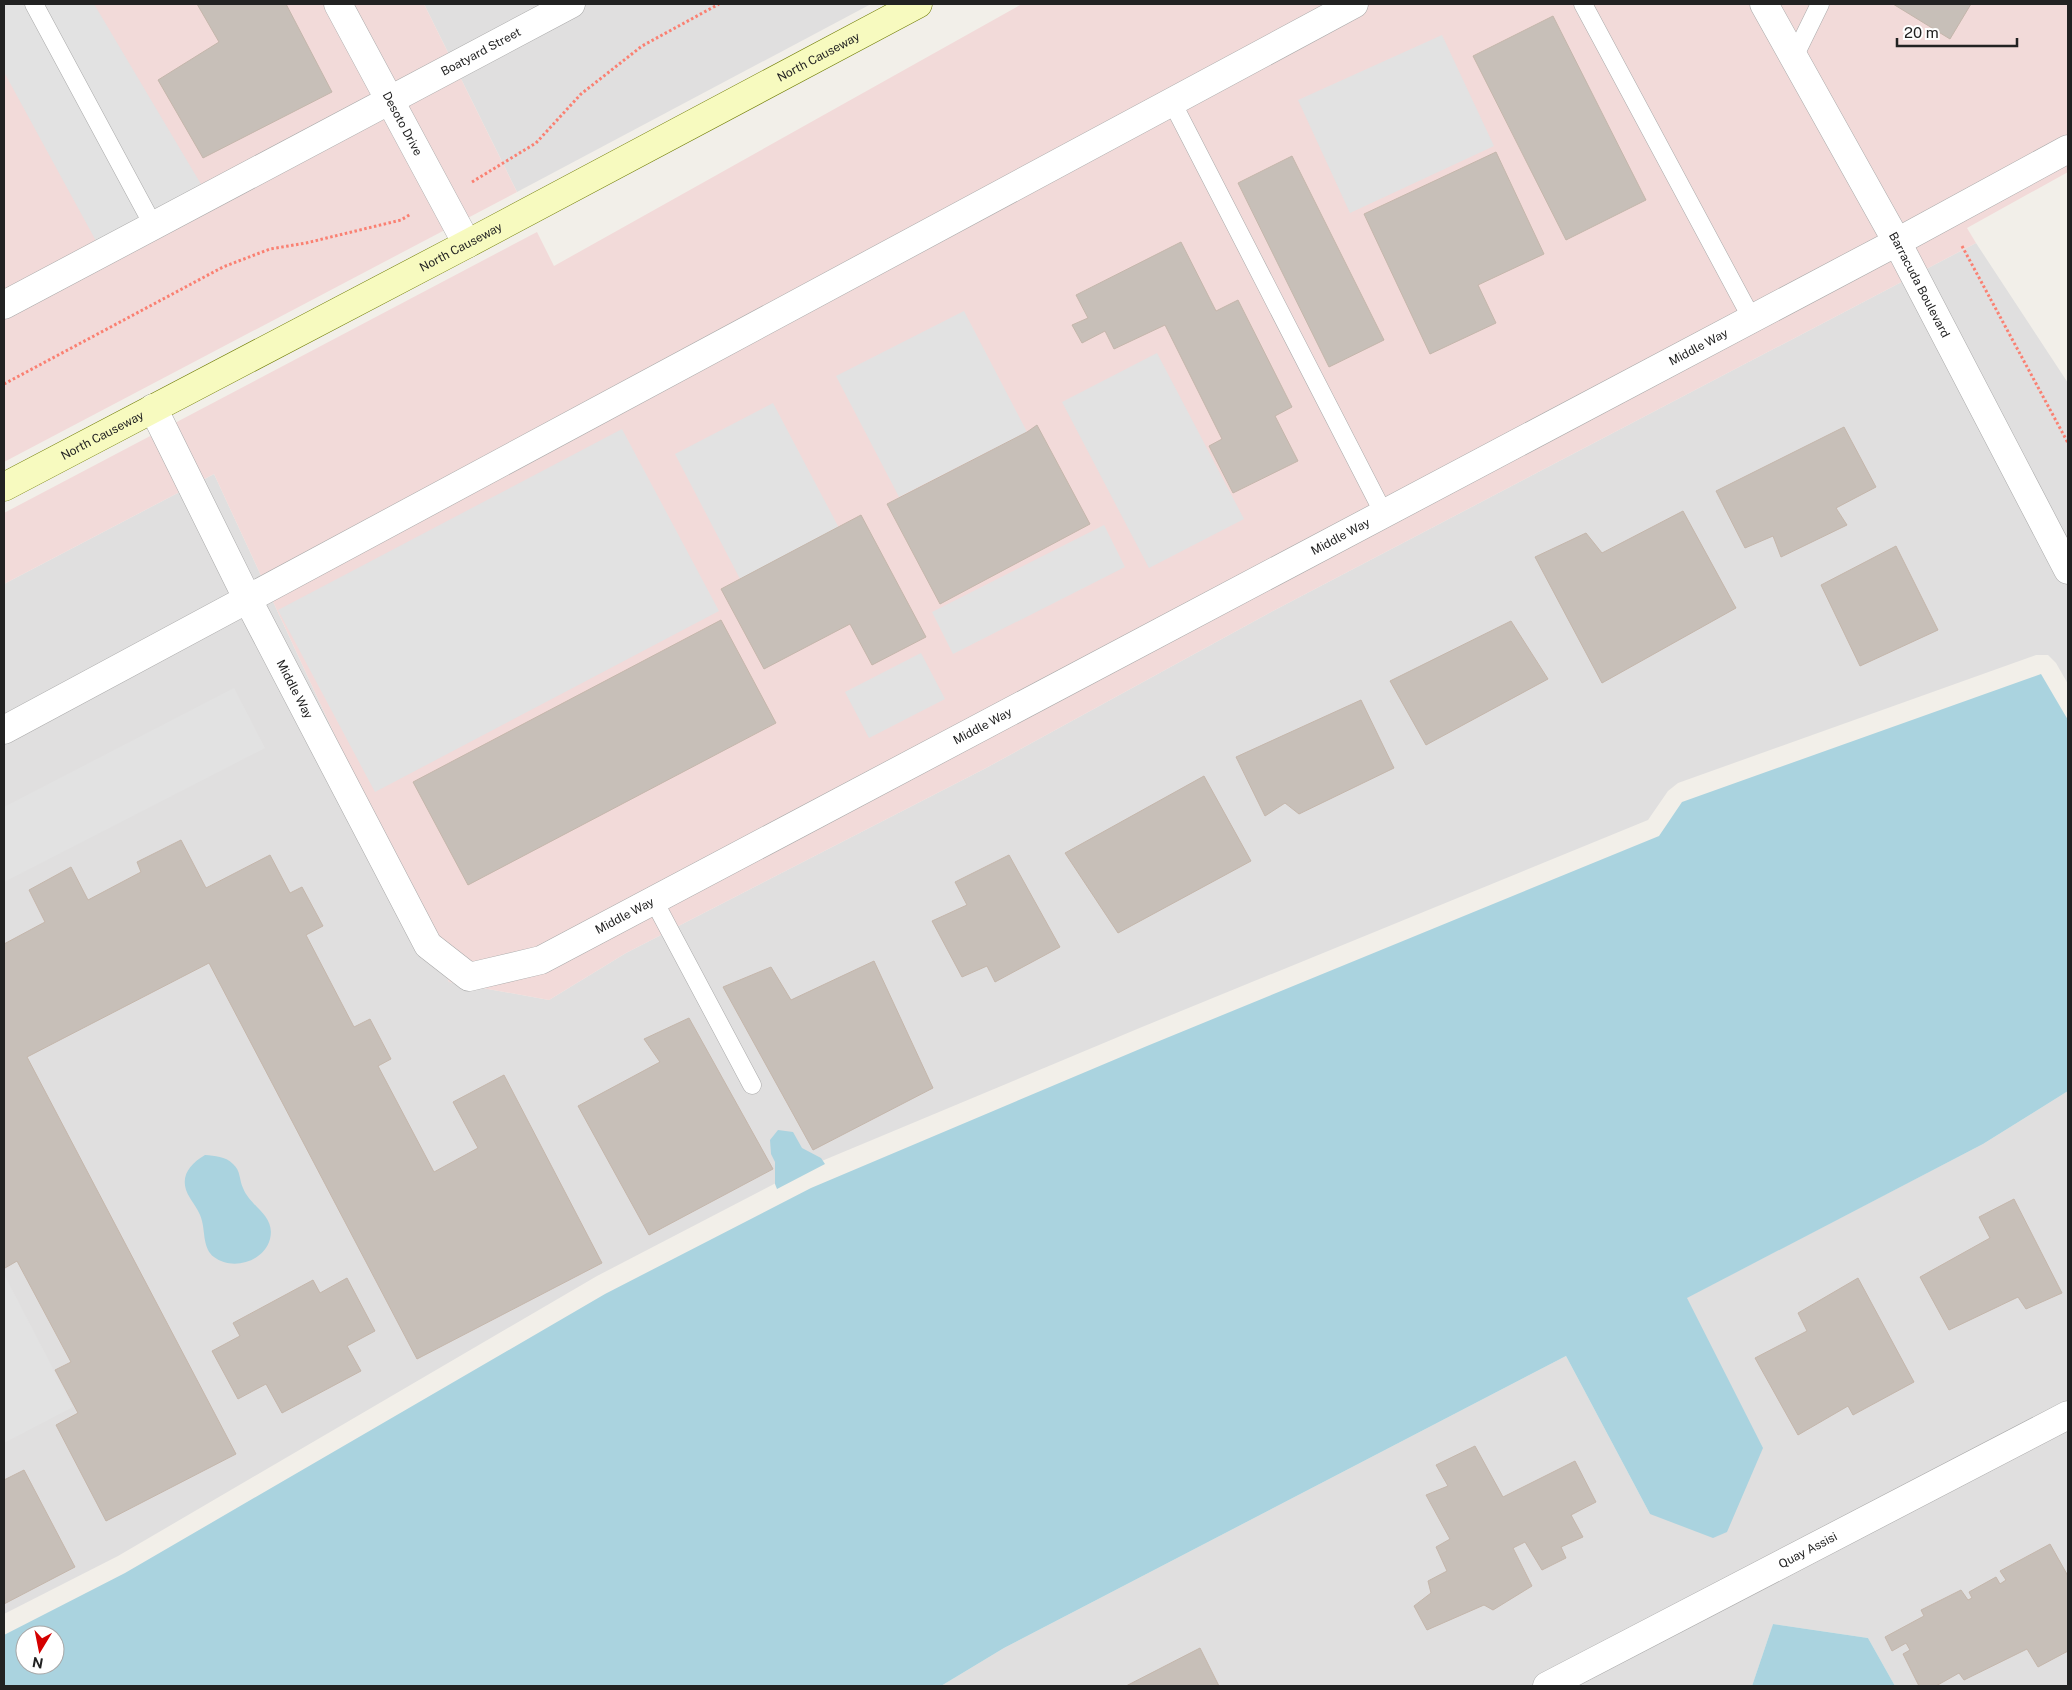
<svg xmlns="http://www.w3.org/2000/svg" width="2072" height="1690" viewBox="0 0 2072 1690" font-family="'Public Sans',sans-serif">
<rect width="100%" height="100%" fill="#f2efe9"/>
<g fill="#e0dfdf">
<polygon points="424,4 871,4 517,192"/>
<polygon points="1976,243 2068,383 2068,684 2056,663 2048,655 2036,655 1678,783 1668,791 1648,820 1142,1027 805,1168 597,1276 118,1556 4,1614 4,584 214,474 449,982 549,1000 626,953 986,768 1271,612"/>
<polygon points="2068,1091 2068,1686 1895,1686 1868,1638 1773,1624 1752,1686 941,1686 1004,1648 1566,1356 1650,1514 1762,1448 1686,1298 1983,1144"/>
</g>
<g fill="#f2dad9">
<polygon points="13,4 424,4 517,192 4,462 4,9"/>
<polygon points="1022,4 2068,4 2068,172 1967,228 1976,243 1271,612 986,768 626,953 549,1000 449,982 214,474 4,584 4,513 537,232 554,266"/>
</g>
<g fill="#e2e2e2">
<polygon points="4,4 94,4 208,196 102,252 4,72"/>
<polygon points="1442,35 1494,146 1350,213 1298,100"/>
<polygon points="964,311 1027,432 899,497 836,376"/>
<polygon points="1157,353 1244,519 1149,568 1062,402"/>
<polygon points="773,403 839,528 740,579 675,454"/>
<polygon points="622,429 719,611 375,792 278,610"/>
<polygon points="1104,525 1125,567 953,654 932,612"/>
<polygon points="921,653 945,699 869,738 845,692"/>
<polygon points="234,688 265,748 4,882 4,807"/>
<polygon points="4,1274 73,1407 4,1443"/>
</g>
<g fill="#aad3df" fill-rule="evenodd">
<path d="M2041,674L2068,720V1091L1983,1144L1687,1298L1763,1448L1727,1532L1713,1538L1650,1514L1566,1356L1004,1648L941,1686H4V1635L125,1573L605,1294L811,1188L1147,1046L1659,836L1682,802ZM25,1635H55V1665H25Z"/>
<polygon points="778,1130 793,1132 802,1148 821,1158 825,1164 777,1189 775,1184 775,1162 771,1154 770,1140"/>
<path d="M205,1155C215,1156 225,1156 233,1164C241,1171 239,1180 243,1188C250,1207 276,1215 270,1239C264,1262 232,1271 214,1257C203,1249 205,1232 202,1221C200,1212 195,1206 190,1198C178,1179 188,1165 205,1155Z"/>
<polygon points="1773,1624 1868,1638 1895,1686 1752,1686"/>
</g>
<g fill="#c7bfb8" stroke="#c4b6ab">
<polygon points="197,4 286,4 332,92 203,158 158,80 219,42"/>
<polygon points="1893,4 1971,4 1950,39"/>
<polygon points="1553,16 1646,200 1566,240 1473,56"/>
<polygon points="1496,152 1544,254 1478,285 1496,323 1430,354 1364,214"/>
<polygon points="1292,156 1384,340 1329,367 1238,183"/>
<polygon points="1181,242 1216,311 1238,300 1292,407 1275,416 1298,461 1233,493 1209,446 1222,439 1165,325 1114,349 1105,331 1082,343 1072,325 1088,318 1076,295"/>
<polygon points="1037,425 1090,524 940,604 887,504 1027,432"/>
<polygon points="1844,427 1876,487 1836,508 1847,525 1781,557 1773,536 1745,548 1716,491"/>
<polygon points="1683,511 1736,608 1602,683 1535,557 1586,533 1602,553"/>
<polygon points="861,515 926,637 872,665 850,624 764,669 721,589"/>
<polygon points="1896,546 1938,630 1860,666 1821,585"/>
<polygon points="721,620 776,723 468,885 413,782"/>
<polygon points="1511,621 1548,679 1426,745 1390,681"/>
<polygon points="1361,700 1394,768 1299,814 1285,803 1265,816 1236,757"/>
<polygon points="1204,776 1251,861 1118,933 1065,853"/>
<polygon points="181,840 206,888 270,855 290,893 302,887 323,926 306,935 354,1027 370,1019 391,1059 378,1066 434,1172 478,1148 453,1102 504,1075 602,1263 417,1359 209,963 27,1057 236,1454 106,1521 56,1425 78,1413 55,1370 71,1362 17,1261 5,1268 4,1266 4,944 45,922 29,890 71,867 88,900 141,872 137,862"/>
<polygon points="1009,855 1060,947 995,982 987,966 962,977 932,921 967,905 955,882"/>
<polygon points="874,961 933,1088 813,1150 723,987 771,967 791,1000"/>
<polygon points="689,1018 773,1169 649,1235 578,1106 660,1062 644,1039"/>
<polygon points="2014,1199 2062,1293 2026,1309 2018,1297 1949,1330 1920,1277 1990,1238 1979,1217"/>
<polygon points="347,1278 375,1331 347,1346 361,1371 282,1413 266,1384 238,1399 212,1351 240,1336 233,1323 313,1280 320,1293"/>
<polygon points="1858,1278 1914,1382 1853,1415 1848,1406 1798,1435 1755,1358 1807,1331 1798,1313"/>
<polygon points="1475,1446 1503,1497 1575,1461 1596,1502 1571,1515 1583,1537 1561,1547 1566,1558 1542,1570 1525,1542 1513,1548 1532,1586 1493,1610 1484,1605 1427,1630 1414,1606 1431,1593 1428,1581 1447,1571 1436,1547 1450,1539 1426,1495 1448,1486 1436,1465"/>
<polygon points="24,1470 75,1567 4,1604 4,1480"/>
<polygon points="2050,1544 2068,1576 2068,1651 2038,1667 2027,1649 1964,1680 1959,1673 1936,1686 1919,1686 1903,1654 1910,1650 1906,1643 1892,1651 1885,1637 1924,1616 1921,1610 1961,1590 1968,1600 1972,1598 1969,1592 1996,1577 2000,1584 2006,1580 2000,1571"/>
<polygon points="1200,1648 1219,1686 1126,1686"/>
</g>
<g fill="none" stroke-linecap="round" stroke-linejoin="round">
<defs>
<g id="service">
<polyline points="34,4 153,225"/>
<polyline points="1583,4 1752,319"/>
<polyline points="1794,57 1820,4"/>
<polyline points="1172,102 1384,514"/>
<polyline points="654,901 752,1085"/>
</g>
<g id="minor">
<path id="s1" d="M338,4L467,244"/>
<path id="s2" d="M1764,4L1897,242L2068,570"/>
<path id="s3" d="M4,305L571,4"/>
<path id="s4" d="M153,408L248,600L428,945L469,977L541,960L1897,242L2068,149"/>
<polyline points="4,730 1354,4"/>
<path id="s5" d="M1547,1686L2068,1415"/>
</g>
<g id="secondary">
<path id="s6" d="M4,487L467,244L918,4"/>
</g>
</defs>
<use href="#service" stroke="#a9a9a9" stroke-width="19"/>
<use href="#minor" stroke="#a9a9a9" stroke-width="29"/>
<use href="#secondary" stroke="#707d05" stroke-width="29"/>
<g stroke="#fa8072" stroke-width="3" stroke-dasharray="2.5 2.5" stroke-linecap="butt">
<polyline points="472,182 536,143 581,94 642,46 719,4"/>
<polyline points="1962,246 2068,443"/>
<polyline points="4,384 223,267 270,249 306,243 401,220 411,214"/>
</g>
<use href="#service" stroke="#fff" stroke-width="18"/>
<use href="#minor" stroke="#fff" stroke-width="28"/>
<use href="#secondary" stroke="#f7fabf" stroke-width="28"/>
</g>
<g text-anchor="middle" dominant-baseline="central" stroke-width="5" stroke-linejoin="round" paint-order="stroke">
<g font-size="12" fill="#222" stroke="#fff">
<text stroke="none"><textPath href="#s3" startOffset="540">Boatyard Street</textPath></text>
<text stroke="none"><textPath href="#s6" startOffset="921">North Causeway</textPath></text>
<text stroke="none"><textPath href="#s1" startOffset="136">Desoto Drive</textPath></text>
<text stroke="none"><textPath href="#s6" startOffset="516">North Causeway</textPath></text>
<text stroke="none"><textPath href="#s2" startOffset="321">Barracuda Boulevard</textPath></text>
<text stroke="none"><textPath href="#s4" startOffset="2039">Middle Way</textPath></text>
<text stroke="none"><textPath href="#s6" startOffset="111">North Causeway</textPath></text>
<text stroke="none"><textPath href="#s4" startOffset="1634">Middle Way</textPath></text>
<text stroke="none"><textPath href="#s4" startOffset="315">Middle Way</textPath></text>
<text stroke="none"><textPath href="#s4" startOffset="1229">Middle Way</textPath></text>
<text stroke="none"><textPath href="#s4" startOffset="824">Middle Way</textPath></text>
<text stroke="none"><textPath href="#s5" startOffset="294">Quay Assisi</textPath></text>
</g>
</g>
<rect width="2072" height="1690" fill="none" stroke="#222222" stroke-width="10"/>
<g transform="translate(40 1650) rotate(190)"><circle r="24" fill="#ffffff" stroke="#a7a7a7"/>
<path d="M0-4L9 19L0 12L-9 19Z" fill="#d40000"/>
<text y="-8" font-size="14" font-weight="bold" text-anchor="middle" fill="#222222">N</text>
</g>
<path d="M1897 38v8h120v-8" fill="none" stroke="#222222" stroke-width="2.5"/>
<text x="1904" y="38" font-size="15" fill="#222222" stroke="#ffffff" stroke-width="4" paint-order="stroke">20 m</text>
</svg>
